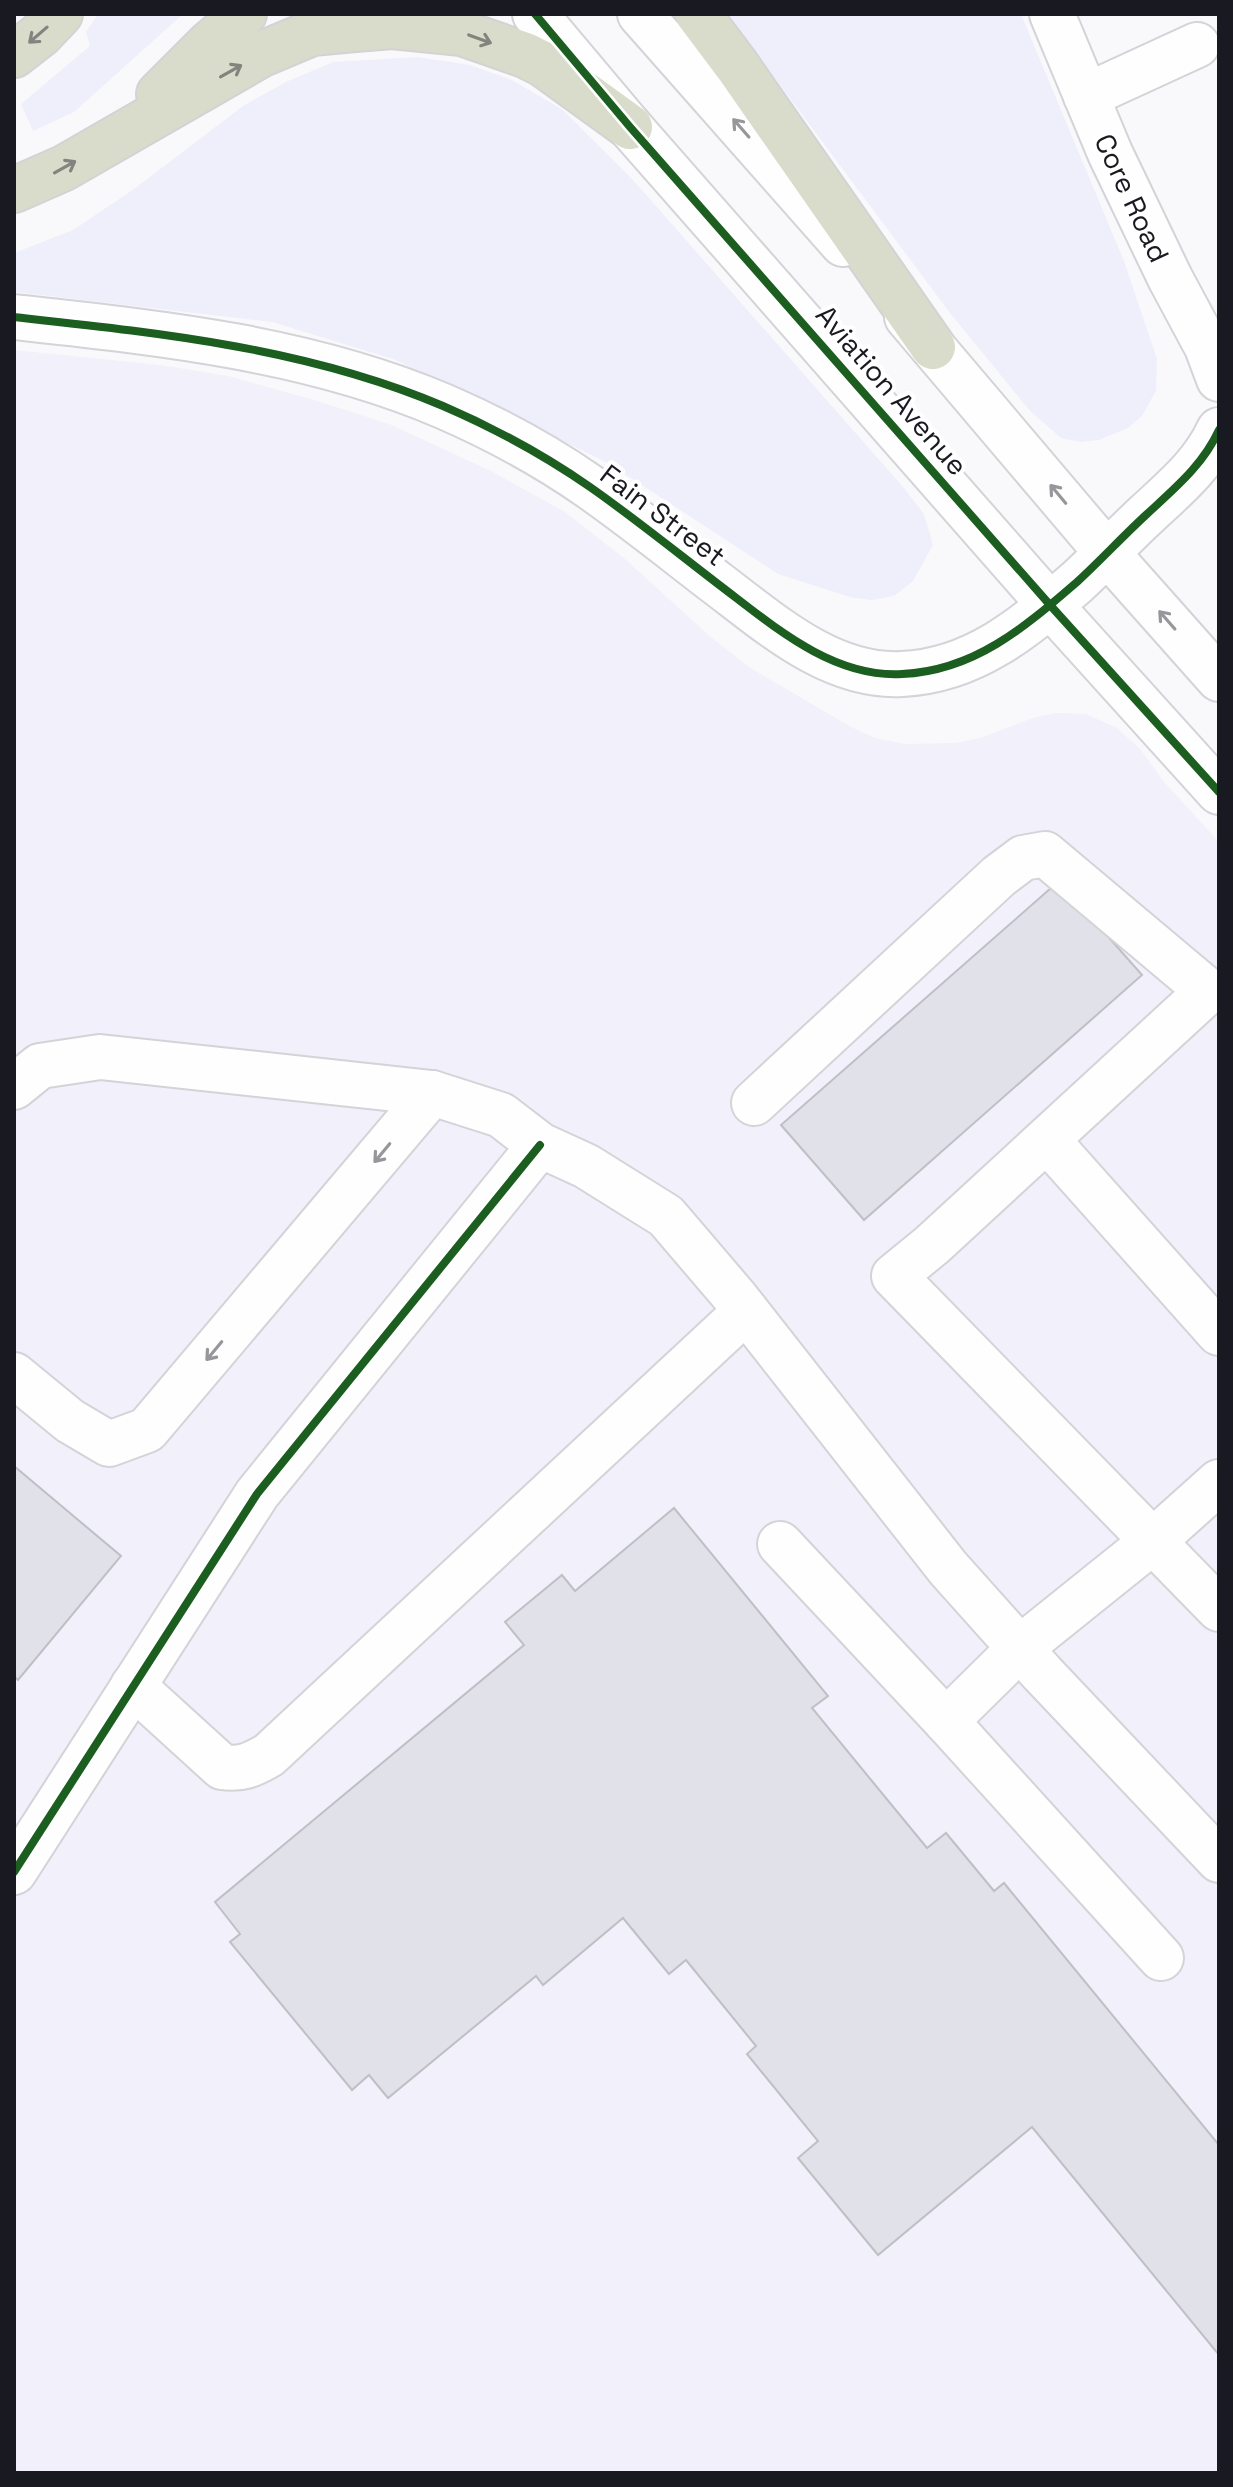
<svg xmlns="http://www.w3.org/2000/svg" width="1233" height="2487" viewBox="0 0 1233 2487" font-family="'Space Grotesk',sans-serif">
<rect width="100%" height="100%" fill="#f9f9fb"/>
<polygon fill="#f1f0fb" points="14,350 160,365 228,376 314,400 389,424 491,471 565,512 625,559 712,638 752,669 851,727 875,738 905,744 956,743 980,738 1033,718 1055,713 1086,714 1117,728 1140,749 1165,783 1219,842 1219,2473 14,2473"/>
<g fill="#efeffc">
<polygon points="98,14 183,14 74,112 33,131 21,104 90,46 86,32"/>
<polygon points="727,14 1021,14 1124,261 1157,359 1156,391 1142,416 1128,428 1099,440 1080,442 1061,438 1030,411 950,313"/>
<polygon points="418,57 470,65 512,80 563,110 634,181 903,487 924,514 933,545 913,581 894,596 872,600 853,598 778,574 608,463 393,359 272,322 14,292 14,253 73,230 134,189 243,106 286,82 333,62"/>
</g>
<g fill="#e1e1e9" stroke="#bfbfc4" stroke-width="2">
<polygon points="1059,881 1142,975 864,1220 781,1125"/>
<polygon points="14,1466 121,1556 18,1680 14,1676"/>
<polygon points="674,1508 828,1696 812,1708 927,1848 946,1833 994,1891 1004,1883 1219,2145 1219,2355 1032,2127 878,2255 798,2158 818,2141 747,2054 756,2046 686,1960 669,1974 623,1918 543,1985 536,1976 388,2098 369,2075 352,2090 230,1942 240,1934 215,1902 524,1645 505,1622 562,1575 575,1591"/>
</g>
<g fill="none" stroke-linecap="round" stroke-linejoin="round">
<defs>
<g id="minor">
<polyline points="535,14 630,127 1050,605 1219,792"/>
<polyline points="640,14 843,244"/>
<polyline points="1052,14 1110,153 1170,278 1207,347 1219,379"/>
<polyline points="1086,96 1197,45"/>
<path d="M14,317C160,333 307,348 443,406C494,428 544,455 590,487C633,517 675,551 718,584C771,624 831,678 902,674C974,671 1025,627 1077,582C1101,560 1123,536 1147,514C1175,488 1203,465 1219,430"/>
<polyline points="907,317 1108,554 1219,679"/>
<polyline points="14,1087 40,1066 100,1057 432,1093 501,1115 540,1145 586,1166 666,1216 736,1298 948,1568 1042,1673 1219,1860"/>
<polyline points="754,1103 999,876 1023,858 1045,854 1208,991 932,1245 894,1276 1219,1609"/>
<polyline points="1047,1140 1219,1333"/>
<polyline points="14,1375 70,1421 109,1444 147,1430 432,1093"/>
<polyline points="780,1544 946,1721 1161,1958"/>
<path d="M133,1686L222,1767C241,1770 252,1765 269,1755L746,1311"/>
<polyline points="946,1721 1020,1648 1152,1542 1219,1482"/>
<polyline points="14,1872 257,1494 540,1145"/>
</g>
<g id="highway">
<polyline points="698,14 737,66 933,347"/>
<polyline points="14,55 41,34 60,14"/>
<polyline points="159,94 209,44 244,14"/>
<polyline points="14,190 64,168 262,54 312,33 355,29 392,26 462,33 525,55 543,64 630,127"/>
</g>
</defs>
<use href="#minor" stroke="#d3d3d8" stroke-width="48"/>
<use href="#highway" stroke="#d3d3d5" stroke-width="48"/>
<use href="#minor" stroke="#fefefe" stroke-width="44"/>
<use href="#highway" stroke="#dadccb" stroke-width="44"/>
<defs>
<g id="cycleway">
<polyline points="535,14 630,127 1050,605 1219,792"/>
<path d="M14,317C160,333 307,348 443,406C494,428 544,455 590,487C633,517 675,551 718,584C771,624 831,678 902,674C974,671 1025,627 1077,582C1101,560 1123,536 1147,514C1175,488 1203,465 1219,430"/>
<polyline points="14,1872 257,1494 540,1145"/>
</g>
</defs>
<use href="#cycleway" stroke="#fff" stroke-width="13"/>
<use href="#cycleway" stroke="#1b5e20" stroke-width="8"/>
</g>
<defs><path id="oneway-shaft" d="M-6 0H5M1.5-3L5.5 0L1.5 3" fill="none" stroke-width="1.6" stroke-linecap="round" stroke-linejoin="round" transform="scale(2)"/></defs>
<g stroke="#83847e">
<use href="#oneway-shaft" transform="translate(38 35) rotate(139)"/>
<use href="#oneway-shaft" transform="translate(480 39) rotate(20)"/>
<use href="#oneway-shaft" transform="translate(231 71) rotate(-29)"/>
<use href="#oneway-shaft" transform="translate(65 167) rotate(-29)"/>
</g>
<g stroke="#97979b">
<use href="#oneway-shaft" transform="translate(741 128) rotate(-131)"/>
<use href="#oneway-shaft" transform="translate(1058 494) rotate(-130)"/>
<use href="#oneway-shaft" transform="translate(1167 620) rotate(-131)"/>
<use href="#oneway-shaft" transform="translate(382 1153) rotate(130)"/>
<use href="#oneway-shaft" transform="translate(214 1351) rotate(130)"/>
</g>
<g text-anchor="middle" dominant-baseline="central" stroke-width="8" stroke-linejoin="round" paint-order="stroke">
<g font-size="28" fill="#191921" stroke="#fff">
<text transform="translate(1132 198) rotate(65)">Core Road</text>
<text transform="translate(892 390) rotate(49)">Aviation Avenue</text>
<text transform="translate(663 515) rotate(37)">Fain Street</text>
</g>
</g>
<rect width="1233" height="2487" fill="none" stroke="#191921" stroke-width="32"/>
</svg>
